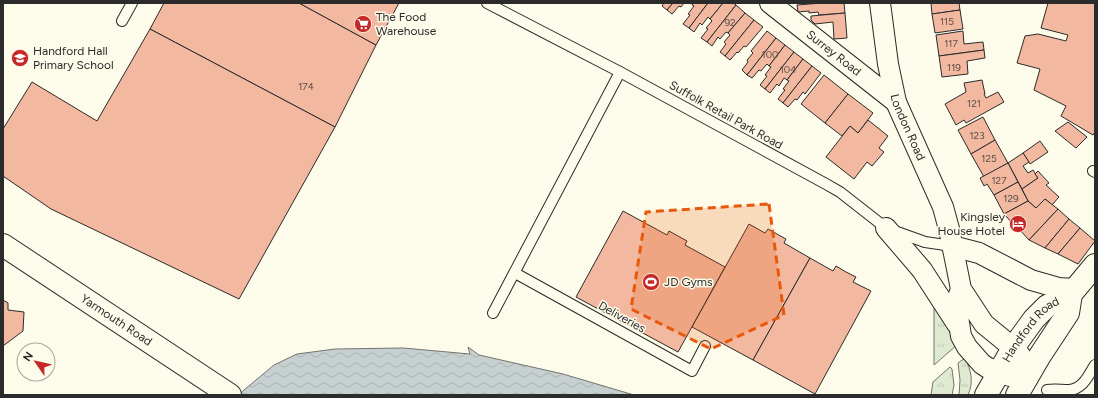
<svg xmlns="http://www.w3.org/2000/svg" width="1098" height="398" viewBox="0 0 1098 398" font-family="Figtree,sans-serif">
<defs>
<pattern id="grass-tufts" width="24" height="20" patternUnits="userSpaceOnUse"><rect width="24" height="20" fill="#deebd1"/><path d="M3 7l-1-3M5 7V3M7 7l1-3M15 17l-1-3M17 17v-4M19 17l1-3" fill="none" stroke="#bfcab4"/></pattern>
<pattern id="water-waves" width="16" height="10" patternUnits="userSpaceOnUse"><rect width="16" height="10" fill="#c7d0d0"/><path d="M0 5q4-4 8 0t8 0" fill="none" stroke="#abb3b3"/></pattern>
</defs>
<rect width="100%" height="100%" fill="#fdfbea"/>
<g fill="url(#grass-tufts)" stroke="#74746e">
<polygon points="936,304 958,344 934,365 934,305"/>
<path d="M965,358C971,370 974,382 968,395H959L960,380L958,363Z"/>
<polygon points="950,367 952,369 954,385 952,395 931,395 933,382"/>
</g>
<polygon fill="url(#water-waves)" stroke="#74746e" points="468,347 479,355 563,374 634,395 238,395 274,365 297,354 335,349 403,348 470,354"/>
<g fill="#f2b8a0" stroke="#2b2b2b">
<polygon points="164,3 299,3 376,45 335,127 150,29"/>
<polygon points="299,3 399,3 376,45"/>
<polygon points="664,3 673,3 667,10 662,6"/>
<polygon points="673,3 684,3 681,7 679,6 672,14 667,10"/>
<polygon points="693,3 708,3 689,28 683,24 690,15 688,14 694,6 692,5"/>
<polygon points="708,3 723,3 710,19 708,17 702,25 700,23 694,32 689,28"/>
<polygon points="723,3 733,3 736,5 707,42 701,38 708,29 706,28 712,21 710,19"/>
<polygon points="822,3 844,3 845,13 819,15 818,12 809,13 809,11 798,12 797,5"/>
<polygon points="931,3 959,3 960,10 932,14"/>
<polygon points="1048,3 1095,3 1095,132 1093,135 1061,116 1066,106 1034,90 1040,69 1017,63 1025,36 1038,34 1066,41 1068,35 1041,28"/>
<polygon points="736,5 745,13 728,33 726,32 720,39 718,37 712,46 707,42"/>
<polygon points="960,10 963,29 935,33 932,14"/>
<polygon points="745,13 754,20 725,56 720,52 726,44 724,42 730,35 728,33"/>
<polygon points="845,13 847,38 834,39 833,22 815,24 811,20 811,16"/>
<polygon points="754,20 763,27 746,47 744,46 738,53 737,52 730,60 725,56"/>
<polygon points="150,29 335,127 239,299 51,209 3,176 3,129 32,82 97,121"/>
<polygon points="767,31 776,38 747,75 742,70 748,62 747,60 753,53 751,51"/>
<polygon points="963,31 964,44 983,42 984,50 939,56 936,35"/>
<polygon points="776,38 785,45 769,66 767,64 761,71 759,70 752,78 747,75"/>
<polygon points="785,45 794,52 765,89 760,85 767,76 765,75 771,67 769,66"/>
<polygon points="984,50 985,58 967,61 968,74 942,77 939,56"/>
<polygon points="794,52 803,59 787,80 784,78 779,86 777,84 770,93 765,89"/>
<polygon points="803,59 812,66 783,103 778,99 785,90 783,89 789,81 787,80"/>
<polygon points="812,66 821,73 805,94 803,92 797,100 795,99 788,107 783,103"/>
<polygon points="824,75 848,94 825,123 801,104"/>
<polygon points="982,80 985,94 984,94 986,98 998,92 1004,102 966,123 964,120 956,125 945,104 966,92 964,83"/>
<polygon points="848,94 873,113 858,133 850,126 842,136 825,123"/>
<polygon points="983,117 995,140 971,154 958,130"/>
<polygon points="868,120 888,136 879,148 884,152 872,166 867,162 854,179 826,157 850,126 858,133"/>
<polygon points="1068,122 1087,137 1076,148 1055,131"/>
<polygon points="995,140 1008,163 984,177 971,154"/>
<polygon points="1040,141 1048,152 1030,164 1023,153"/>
<polygon points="1023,153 1029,162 1023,166 1028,173 1033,170 1038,178 1022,189 1008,163"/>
<polygon points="1008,163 1018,182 994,195 987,184 984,186 980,178"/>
<polygon points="1038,171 1049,183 1046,185 1059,197 1052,205 1045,199 1036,208 1028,201 1022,189 1038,178 1035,174"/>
<polygon points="1018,182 1028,201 1004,214 994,195"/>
<polygon points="1045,199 1058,209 1029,240 1018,228 1016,230 1012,227 1014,225 1004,214 1028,201 1036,208"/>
<polygon points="1058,209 1069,219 1045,248 1029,240"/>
<polygon points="623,211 667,235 669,231 687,241 685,245 725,267 678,352 576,297"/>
<polygon points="1069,219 1080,228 1058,254 1045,248"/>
<polygon points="749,224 765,233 768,229 786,239 784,243 810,258 753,360 692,327"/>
<polygon points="1080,228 1095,241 1078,264 1058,254"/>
<polygon points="810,258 833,271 836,266 846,272 856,277 853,282 871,291 815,394 753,360"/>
<polygon points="3,300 8,303 8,310 24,312 23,331 3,346"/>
</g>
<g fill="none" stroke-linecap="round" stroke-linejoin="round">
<defs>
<g id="service">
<polyline points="487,3 620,72 826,184 840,192 886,228 925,242 952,246"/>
<polyline points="122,21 132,3"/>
<polyline points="1093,171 1095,172"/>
<polyline points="515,273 692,371 705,346"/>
<polyline points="493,313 620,72"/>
<path d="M1047,390C1054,389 1061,390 1069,390C1083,389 1088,376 1095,365"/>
</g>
<g id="minor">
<path id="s1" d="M770,3L896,102"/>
<path id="s2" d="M880,3L888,64L896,102L943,207L949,229L961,289L984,324L1006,342L1020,355L1025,365L1027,379L1010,376L988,368L982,364L967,347L961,336L956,303L961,289"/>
<polyline points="886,228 922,270 957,324"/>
<polyline points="952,246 979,253 1031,280 1059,288 1074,289"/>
</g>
<g id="primary">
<path id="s3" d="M3,245L230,395"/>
<path id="s4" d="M986,395L1013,348L1034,319L1047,306L1071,294"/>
<polyline points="1017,395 1039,357 1068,313 1071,294 1095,265"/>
</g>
</defs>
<use href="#service" stroke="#2b2b2b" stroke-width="12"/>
<use href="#minor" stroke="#2b2b2b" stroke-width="22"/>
<use href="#primary" stroke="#2b2b2b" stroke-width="24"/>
<use href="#service" stroke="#fdfbea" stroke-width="10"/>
<use href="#minor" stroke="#fdfbea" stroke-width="20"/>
<use href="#primary" stroke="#fdfbea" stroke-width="22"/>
</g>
<path fill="#e8590c" fill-opacity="0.2" stroke="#e8590c" stroke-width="3" stroke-dasharray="8 5" stroke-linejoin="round" d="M769,204L784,315L711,349L631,309L646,212Z"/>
<defs>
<symbol id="supermarket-disc" viewBox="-11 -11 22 22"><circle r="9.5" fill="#c62828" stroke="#fdfbea"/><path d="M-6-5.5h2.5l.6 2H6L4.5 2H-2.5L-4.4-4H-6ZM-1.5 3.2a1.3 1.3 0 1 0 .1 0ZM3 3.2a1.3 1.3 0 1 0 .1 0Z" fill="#fff"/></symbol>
<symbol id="school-disc" viewBox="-11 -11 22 22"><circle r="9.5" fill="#c62828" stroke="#fdfbea"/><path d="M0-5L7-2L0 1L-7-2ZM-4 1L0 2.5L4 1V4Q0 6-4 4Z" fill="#fff"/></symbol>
<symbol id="hotel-disc" viewBox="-11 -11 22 22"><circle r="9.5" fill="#c62828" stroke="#fdfbea"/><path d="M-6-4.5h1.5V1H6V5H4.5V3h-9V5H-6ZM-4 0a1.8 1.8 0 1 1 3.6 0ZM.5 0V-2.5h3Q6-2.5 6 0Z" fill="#fff"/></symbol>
<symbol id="stadium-disc" viewBox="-11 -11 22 22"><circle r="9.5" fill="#c62828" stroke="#fdfbea"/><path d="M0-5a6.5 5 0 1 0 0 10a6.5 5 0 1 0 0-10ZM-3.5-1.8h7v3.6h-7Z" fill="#fff"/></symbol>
</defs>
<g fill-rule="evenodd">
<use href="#supermarket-disc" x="353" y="14" width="20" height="20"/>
<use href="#school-disc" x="10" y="48" width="20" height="20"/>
<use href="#hotel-disc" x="1008" y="214" width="20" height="20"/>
<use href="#stadium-disc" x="641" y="272" width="20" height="20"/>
</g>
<g text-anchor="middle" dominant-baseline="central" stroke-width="3" stroke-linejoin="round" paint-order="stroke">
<g font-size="10" fill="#5d4e48">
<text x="947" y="21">115</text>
<text x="730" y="22">92</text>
<text x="951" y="43">117</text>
<text x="770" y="54">100</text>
<text x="954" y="67">119</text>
<text x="788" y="69">104</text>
<text x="306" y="86">174</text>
<text x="974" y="103">121</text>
<text x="977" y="135">123</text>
<text x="989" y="158">125</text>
<text x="999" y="180">127</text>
<text x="1011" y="198">129</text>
</g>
<g font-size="12" fill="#2b2b2b" stroke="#fdfbea" text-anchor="start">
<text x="376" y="17">The Food<tspan x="376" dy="14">Warehouse</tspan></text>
<text x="33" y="51">Handford Hall<tspan x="33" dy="14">Primary School</tspan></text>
<text x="1005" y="217" text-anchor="end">Kingsley<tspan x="1005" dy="14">House Hotel</tspan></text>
<text x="664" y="282">JD Gyms</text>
</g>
<g font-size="12" fill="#2b2b2b" stroke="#fdfbea">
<text stroke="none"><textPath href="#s1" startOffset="81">Surrey Road</textPath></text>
<text transform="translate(726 115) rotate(29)">Suffolk Retail Park Road</text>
<text stroke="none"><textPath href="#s2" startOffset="128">London Road</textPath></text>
<text transform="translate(622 317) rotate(29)">Deliveries</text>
<text stroke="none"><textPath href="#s3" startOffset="136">Yarmouth Road</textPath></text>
<text stroke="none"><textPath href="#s4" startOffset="80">Handford Road</textPath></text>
</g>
</g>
<rect width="1098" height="398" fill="none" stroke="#2b2b2b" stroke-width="8"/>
<g transform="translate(36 362) rotate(304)"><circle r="19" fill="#fdfbea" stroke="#a9a89e"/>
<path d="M0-3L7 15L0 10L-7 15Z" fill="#c62828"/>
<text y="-6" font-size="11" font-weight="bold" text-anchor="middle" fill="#2b2b2b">N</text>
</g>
</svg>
